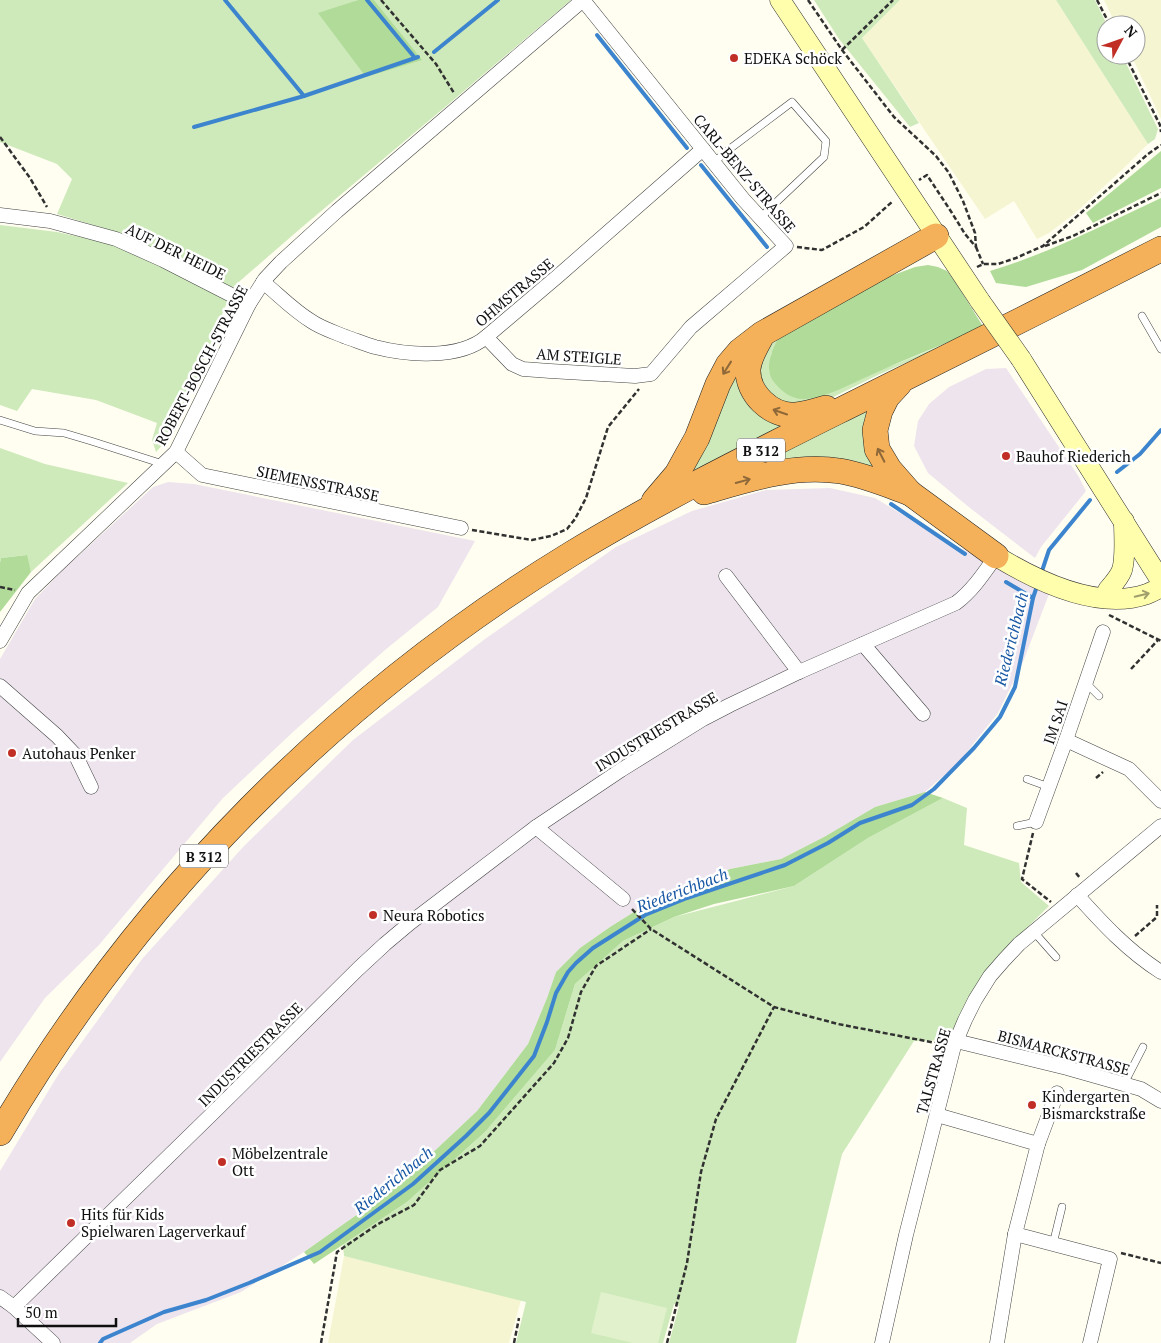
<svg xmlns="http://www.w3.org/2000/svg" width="1161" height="1343" viewBox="0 0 1161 1343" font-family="'PT Serif',serif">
<rect width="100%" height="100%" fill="#fffef1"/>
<g fill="#eee4ee">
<polygon points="1006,368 1079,477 1086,491 1041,547 1035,558 970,508 928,473 914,446 918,421 929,404 949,387 986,369"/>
<polygon points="168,482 194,484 475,541 438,607 385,650 293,732 223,798 99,945 45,998 0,1062 0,659 35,599 62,571 153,487"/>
<polygon points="830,488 875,498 943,539 1049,594 1023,662 998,713 958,763 925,792 875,807 824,837 781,859 730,869 658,897 610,927 580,948 556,972 547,998 528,1044 477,1111 410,1174 365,1209 304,1252 241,1292 157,1324 130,1343 0,1343 0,1171 58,1075 142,959 244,846 353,740 485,639 616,547 692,511 766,490"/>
</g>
<g fill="#f5f5d1">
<polygon points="900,0 1056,0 1148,144 1123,169 1074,214 1049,233 1037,239 1014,201 985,219 862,38"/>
<polygon points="1104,0 1161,0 1161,119 1131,55 1136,55 1136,25 1116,25"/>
<polygon points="344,1256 521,1300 509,1343 328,1343"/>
</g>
<g fill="#ceeaba">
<polygon points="0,0 358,0 319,14 421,60 374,0 571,0 444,108 301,228 233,287 176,430 156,452 152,440 157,423 96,400 32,389 17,411 0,405 0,225 57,232 108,243 106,229 57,214 72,179 57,164 0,142"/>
<polygon points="814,0 900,0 862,38 919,123 910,127 839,39"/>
<polygon points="1056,0 1095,0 1107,25 1106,25 1106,55 1122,55 1158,129 1155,139 1148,144"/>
<polygon points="836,301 771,353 769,372 840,389 869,375 984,328 878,375 821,403 793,408 760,390 761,350"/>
<polygon points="735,366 786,423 751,445 683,481"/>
<polygon points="873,403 881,469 767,467 764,462"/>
<polygon points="0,448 45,464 128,483 31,572 26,555 1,558 0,563"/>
<polygon points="943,798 967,808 964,845 1019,863 1021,882 1049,906 995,959 951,1040 914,1041 842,1154 796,1343 669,1343 679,1306 674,1304 663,1343 516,1343 526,1302 344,1256 343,1245 407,1202 485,1132 555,1050 575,984 623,941 674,917 794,886 868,838"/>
</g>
<g fill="#b0db99">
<polygon points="358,0 374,0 422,60 366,77 318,13"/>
<polygon points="1161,151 1161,188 1093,223 1086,213"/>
<path d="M1161,198V227L1082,270L1026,287L996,283L990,271C1050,253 1105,224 1161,198Z"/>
<path d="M928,265L938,267L947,271L954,280L984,328C946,343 908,358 871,375C850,384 827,398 803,399C791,399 781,391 774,382C764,369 771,352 778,339L872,283L915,267Z"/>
<polygon points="27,555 31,572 0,612 0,563 1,558"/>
<polygon points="925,792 943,798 868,838 794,886 714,904 674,917 623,941 575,984 555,1050 485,1132 407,1202 314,1264 304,1252 365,1209 410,1174 477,1111 528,1044 547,998 556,972 580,948 610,927 658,897 730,869 781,859 824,837 875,807"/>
</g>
<polygon fill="#e1f1cc" points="601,1292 667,1308 658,1343 633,1343 591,1333"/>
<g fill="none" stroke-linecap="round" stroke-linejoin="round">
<g stroke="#3c85ce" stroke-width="4">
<polyline points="225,0 304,96 418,57"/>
<polyline points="367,0 415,58"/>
<polyline points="597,35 687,148"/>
<polyline points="434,52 498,0"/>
<polyline points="194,127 304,96"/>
<polyline points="701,165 767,247"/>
<polyline points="1117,472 1140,454 1161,430"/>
<polyline points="891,504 965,554"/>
<polyline points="1041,574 1049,550 1090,500"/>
<polyline points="1006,582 1033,598"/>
<polyline points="100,1343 103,1339 164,1312 206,1300 249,1283 320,1252 413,1184 466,1136 489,1113 534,1056 547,1022 556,993 568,972 576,963 593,948 645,915 687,898 785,865 828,843 860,823 912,805 934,789 974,748 1000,717 1015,687 1033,598 1037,586"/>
</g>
<defs>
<g id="lane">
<polyline points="714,163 723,154 792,102 826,141 824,157 767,211 761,219"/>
<polyline points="1142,316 1161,349"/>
<polyline points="0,420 35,431 64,433 91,441 163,464"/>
<polyline points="1086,683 1099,696"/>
<polyline points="1027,779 1049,787"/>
<polyline points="1017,826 1036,822"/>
<polyline points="1034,932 1056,957"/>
<polyline points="1124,1084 1143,1047"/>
<polyline points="1053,1244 1062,1207"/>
</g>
<g id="street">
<polyline points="0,215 50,221 116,239 163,260 249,304"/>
<path d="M263,282C279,295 293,310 311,321C321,328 334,332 346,337C355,340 365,344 375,347C406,355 459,360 486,337L558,276L703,149"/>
<polyline points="486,337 512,364 523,369 550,371 635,376 651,374 691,327 786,246 743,199 583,0"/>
<polyline points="176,452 202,475 461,528"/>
<polyline points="726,576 799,672"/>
<polyline points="0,641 28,593 176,452 249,304 265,279 281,262 337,211 583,0"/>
<polyline points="863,644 923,714"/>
<polyline points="0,686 57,736 76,756 91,787"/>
<polyline points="1066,740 1129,769 1161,801"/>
<polyline points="1036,822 1066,740 1103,632"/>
<polyline points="536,827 623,899"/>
<path d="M1077,895C1103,924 1128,951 1161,972"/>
<polyline points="956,1041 1067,1068 1141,1089 1161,1101"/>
<polyline points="937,1115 1038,1144 1015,1234 997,1343"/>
<polyline points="1038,1144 1057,1093"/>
<polyline points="1015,1234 1110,1259 1090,1343"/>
<polyline points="0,1297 14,1307 53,1343"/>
<path d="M14,1307L217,1109L358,969L385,944L410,923L536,827L621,770L703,719L730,705L799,672L956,603C973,590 984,573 996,556"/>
<polyline points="882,1343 906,1235 954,1046 965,1020 975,1000 990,976 1004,960 1019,944 1161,826"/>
</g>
<g id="secondary">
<polyline points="780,0 980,301"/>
<polyline points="1021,359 1161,581"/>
<path d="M996,556C1037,581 1098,611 1147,594C1152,592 1156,590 1161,587"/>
<path d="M1108,590C1113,584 1119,578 1122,570C1126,557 1124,536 1124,521"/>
</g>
<g id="highway">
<path d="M761,337C756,347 749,357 748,369C747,393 771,417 796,415C806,414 816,411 826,408"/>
<polyline points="899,384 887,397 880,411 875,430 877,449 889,469 910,493 996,556"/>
<path d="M704,492C749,479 793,464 840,471C864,475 888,485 910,493"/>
<polyline points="654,501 677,474 688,454 697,438 718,384 728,365 740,351 762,334 936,236"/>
<path d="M0,1133C139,896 337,697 571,554C665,497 763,449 861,400C962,350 1061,300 1161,249"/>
</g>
</defs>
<use href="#lane" stroke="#424242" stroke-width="8"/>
<use href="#street" stroke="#424242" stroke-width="15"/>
<use href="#secondary" stroke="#313131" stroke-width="21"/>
<use href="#highway" stroke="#202020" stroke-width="26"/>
<g stroke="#313131" stroke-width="2.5" stroke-dasharray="5 2.5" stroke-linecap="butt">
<polyline points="381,0 436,64 454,93"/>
<polyline points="808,0 842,50 894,117 936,156 949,173 963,201 975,233 976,247 965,234 952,213 927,175 919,180"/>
<polyline points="1097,0 1110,25"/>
<polyline points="842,50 893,0"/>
<polyline points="1125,55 1160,125 1161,132"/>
<polyline points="0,137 30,178 47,207"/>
<polyline points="1045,246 1073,236 1161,193"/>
<polyline points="797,247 822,250 864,227 893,201"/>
<polyline points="976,247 983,264"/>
<polyline points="977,267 983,264 998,264 1016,258 1043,246 1148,154 1161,145"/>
<polyline points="472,530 532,540 551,536 567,529 575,519 586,498 608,427 639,389"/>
<polyline points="0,587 15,590"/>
<polyline points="1109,615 1161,641"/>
<polyline points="1131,669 1158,640"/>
<polyline points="1096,778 1103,772"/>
<polyline points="1033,833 1022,879 1051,902"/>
<polyline points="1076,873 1080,878"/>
<polyline points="632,909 651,929 774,1007 838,1024 941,1044"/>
<polyline points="1135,936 1157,917 1157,905"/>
<polyline points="1121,1253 1161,1263"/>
<polyline points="321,1343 337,1252 378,1224 414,1205 440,1170 480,1146 554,1063 568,1038 581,992 596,966 651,929"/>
<polyline points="514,1343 519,1318"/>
<polyline points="667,1343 687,1263 701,1172 716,1119 774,1007"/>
</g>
<use href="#lane" stroke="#fff" stroke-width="7"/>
<use href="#street" stroke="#fff" stroke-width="14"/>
<use href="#secondary" stroke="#fffeac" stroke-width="20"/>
<use href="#highway" stroke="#f5b15a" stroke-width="25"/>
<defs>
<polyline id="secondary-bridge" points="980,301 1021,359"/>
</defs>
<use href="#secondary-bridge" stroke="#313131" stroke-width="21" stroke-linecap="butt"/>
<use href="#secondary-bridge" stroke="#fffeac" stroke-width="20"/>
</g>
<defs><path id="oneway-shaft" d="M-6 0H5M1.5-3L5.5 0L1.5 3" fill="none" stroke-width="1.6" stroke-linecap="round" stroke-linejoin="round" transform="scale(1.25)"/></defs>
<g stroke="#8e6838">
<use href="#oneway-shaft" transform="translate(727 368) rotate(122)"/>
<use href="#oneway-shaft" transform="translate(780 412) rotate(-161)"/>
<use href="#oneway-shaft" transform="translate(881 455) rotate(-117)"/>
<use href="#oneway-shaft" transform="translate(743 481) rotate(-15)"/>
</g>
<use stroke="#9f9e6d" href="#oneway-shaft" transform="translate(1142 595) rotate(-14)"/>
<g fill="#c12e25" stroke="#fff" stroke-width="2">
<circle cx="734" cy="58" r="5"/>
<circle cx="1006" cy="456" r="5"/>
<circle cx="12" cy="753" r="5"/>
<circle cx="373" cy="915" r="5"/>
<circle cx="1032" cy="1105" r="5"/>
<circle cx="222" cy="1162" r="5"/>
<circle cx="71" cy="1223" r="5"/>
</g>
<g text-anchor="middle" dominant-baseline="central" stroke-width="5" stroke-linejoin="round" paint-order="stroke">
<g fill="#fff" stroke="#575757" stroke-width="1">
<rect x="737" y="438.5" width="48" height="23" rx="4"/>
<rect x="180" y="844.5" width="48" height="23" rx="4"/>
</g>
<g font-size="14" font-weight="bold" fill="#0f0f0f">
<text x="761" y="450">B 312</text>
<text x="204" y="856">B 312</text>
</g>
<g font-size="15" fill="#0f0f0f" stroke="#fff" text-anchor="start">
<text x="744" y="58">EDEKA Schöck</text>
<text x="1016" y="456">Bauhof Riederich</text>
<text x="22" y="753">Autohaus Penker</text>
<text x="383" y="915">Neura Robotics</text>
<text x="1042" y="1096">Kindergarten<tspan x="1042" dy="17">Bismarckstraße</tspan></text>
<text x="232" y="1153">Möbelzentrale<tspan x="232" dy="17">Ott</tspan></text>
<text x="81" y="1214">Hits für Kids<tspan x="81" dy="17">Spielwaren Lagerverkauf</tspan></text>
</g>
<g font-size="15" fill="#0f0f0f" stroke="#fff">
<text transform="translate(745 173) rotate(50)">CARL-BENZ-STRASSE</text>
<text transform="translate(176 251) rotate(26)">AUF DER HEIDE</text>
<text transform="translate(514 292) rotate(-40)">OHMSTRASSE</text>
<text transform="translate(579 356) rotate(4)">AM STEIGLE</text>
<text transform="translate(201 365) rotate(-62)">ROBERT-BOSCH-STRASSE</text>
<text transform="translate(318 483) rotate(12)">SIEMENSSTRASSE</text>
<text transform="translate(1055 722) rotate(-71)">IM SAI</text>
<text transform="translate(656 731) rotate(-31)">INDUSTRIESTRASSE</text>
<text transform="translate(1064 1052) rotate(15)">BISMARCKSTRASSE</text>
<text transform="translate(250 1054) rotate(-45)">INDUSTRIESTRASSE</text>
<text transform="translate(933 1071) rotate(-74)">TALSTRASSE</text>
</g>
<g font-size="16" font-style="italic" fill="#1757a3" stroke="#fff">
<text transform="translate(1011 639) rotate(-76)">Riederichbach</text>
<text transform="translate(682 890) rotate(-21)">Riederichbach</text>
<text transform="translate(393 1180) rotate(-39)">Riederichbach</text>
</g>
</g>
<g transform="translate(1121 40) rotate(49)"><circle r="24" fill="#ffffff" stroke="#9f9f9f"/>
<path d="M0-4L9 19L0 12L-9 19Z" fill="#c12e25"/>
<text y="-8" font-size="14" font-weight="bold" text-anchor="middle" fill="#0f0f0f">N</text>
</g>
<path d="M18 1318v8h98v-8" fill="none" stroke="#0f0f0f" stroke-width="2.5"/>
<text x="25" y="1318" font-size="15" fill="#0f0f0f" stroke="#ffffff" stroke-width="4" paint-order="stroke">50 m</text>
</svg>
